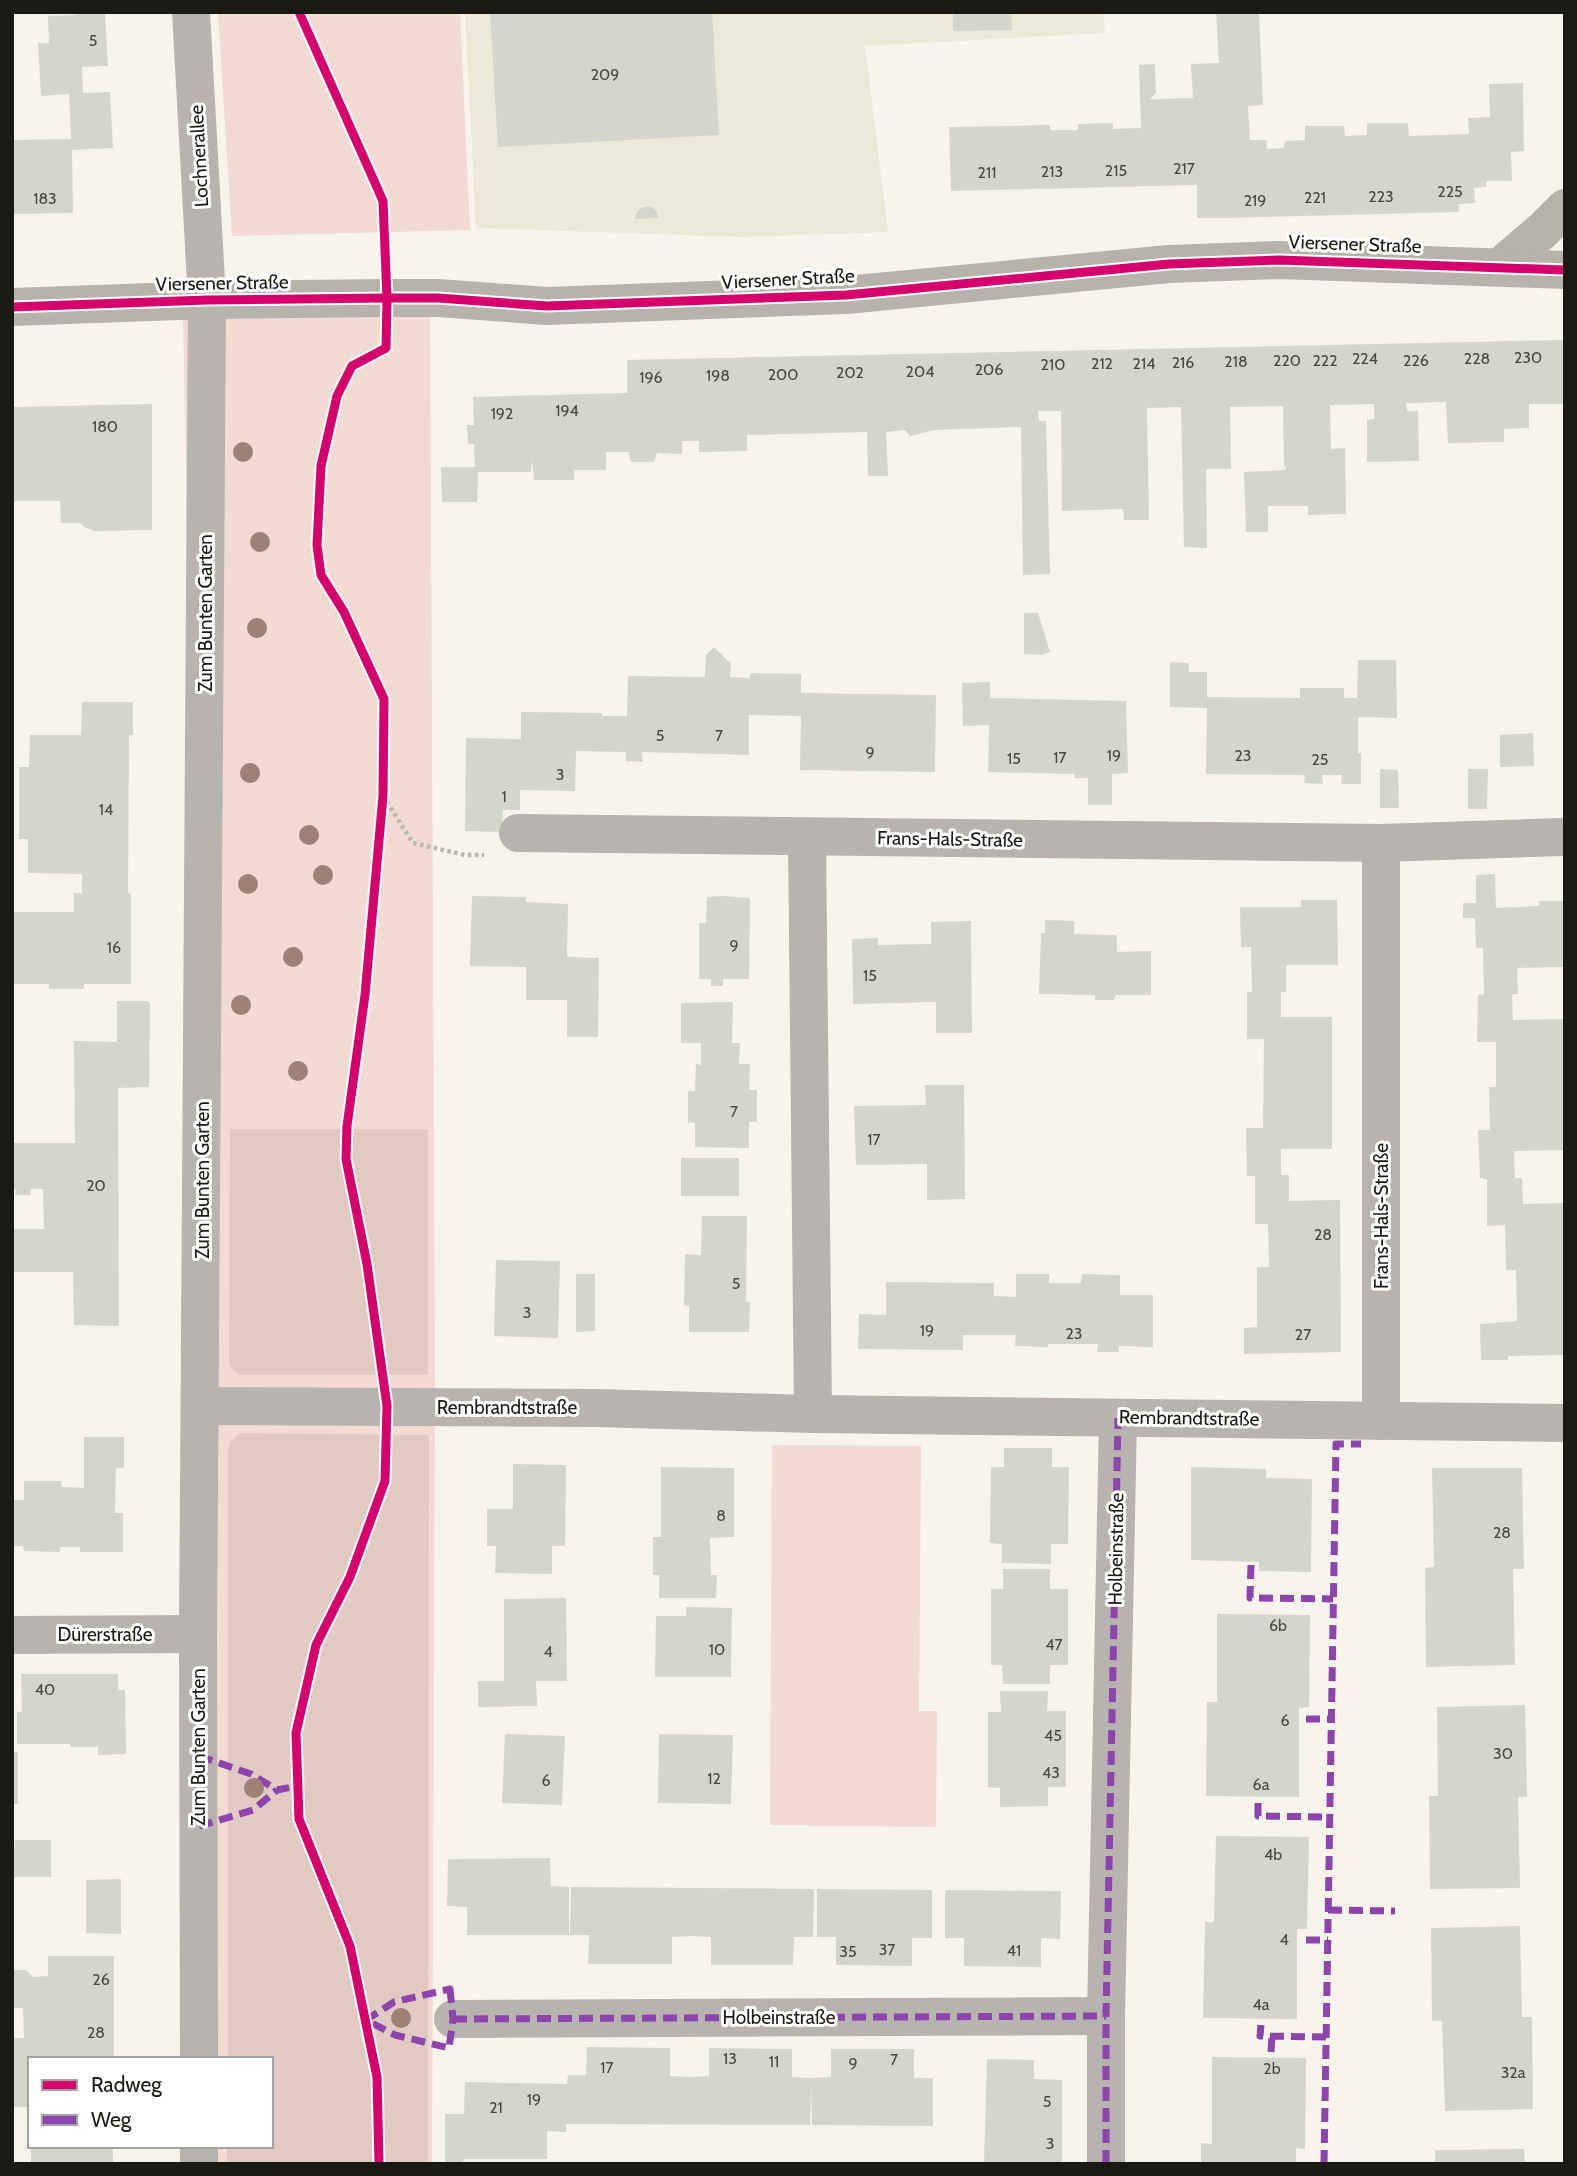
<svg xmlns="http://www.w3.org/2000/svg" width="1577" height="2176" viewBox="0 0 1577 2176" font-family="Cabin,sans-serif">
<rect width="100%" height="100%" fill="#f7f4eb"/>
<polygon fill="#ede9d9" points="465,12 1103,12 1105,33 865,46 888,232 740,237 476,228"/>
<g fill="#f2dbd2">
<polygon points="218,12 460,12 470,230 232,236"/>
<polygon points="430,311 435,1375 432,2164 218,2164 218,2146 271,2146 271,2059 216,2059 183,315"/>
<polygon points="772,1445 921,1446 919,1711 937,1711 936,1827 770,1825"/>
</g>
<g fill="#e1cac1">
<polygon points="230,1129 428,1129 428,1375 241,1375 234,1371 229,1363"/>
<polygon points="240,1433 429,1435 428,2164 227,2164 227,2146 271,2146 271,2059 228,2059 228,1449 232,1440"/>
</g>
<g fill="#d4d5cb">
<polygon points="76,12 105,13 108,66 82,67 83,93 110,92 113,148 72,150 73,213 12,214 12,140 71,139 69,94 41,96 38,43 49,43 48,16 76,15"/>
<polygon points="490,12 712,12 719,135 498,147"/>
<polygon points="953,12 1011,12 1012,30 953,31"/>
<polygon points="1216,12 1259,12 1263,105 1248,106 1250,140 1266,140 1267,149 1284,148 1285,141 1305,140 1305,126 1344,126 1345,136 1367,135 1367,123 1408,123 1409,136 1469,134 1468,118 1490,117 1489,84 1523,83 1524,151 1511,152 1512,181 1486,181 1486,187 1474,188 1475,203 1458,204 1459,212 1225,218 1197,218 1197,185 951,191 949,127 1050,125 1050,130 1078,130 1078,124 1113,123 1113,129 1141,128 1139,65 1155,64 1156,93 1150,99 1193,98 1191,64 1219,63"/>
<polygon points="643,207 651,207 656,211 659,218 635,219 637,212"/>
<polygon points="1565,340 1565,407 1562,404 1529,404 1529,428 1504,429 1504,442 1448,443 1446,402 1406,403 1407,411 1418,411 1419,461 1367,462 1367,420 1374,419 1374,404 1330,405 1331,449 1345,448 1346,514 1308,515 1308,506 1268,506 1268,532 1246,532 1244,472 1286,470 1286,466 1284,466 1283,406 1230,407 1231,469 1206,469 1207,548 1184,547 1181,407 1147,408 1149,520 1124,520 1123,509 1062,511 1061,411 1038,411 1039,421 1046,421 1050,574 1023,575 1021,427 934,430 910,436 905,430 886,432 888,476 868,476 867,432 747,435 747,451 699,452 699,441 682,441 682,454 657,453 654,462 631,462 629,452 606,452 606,470 574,470 574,480 534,480 532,460 531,472 478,472 477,502 442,502 441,467 475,467 474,444 468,444 467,425 474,425 473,397 627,393 627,360"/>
<polygon points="152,404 152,530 94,531 84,527 81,523 61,523 60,501 12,501 12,407"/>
<polygon points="1024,613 1038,613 1050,652 1041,655 1024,654"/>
<polygon points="714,647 731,664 730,677 750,678 751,673 801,674 801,693 936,695 935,772 800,770 801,716 749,715 749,755 642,752 643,762 626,761 626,752 576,751 575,791 520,790 520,810 503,810 502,832 465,831 466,738 521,739 521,712 602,713 602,716 627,716 628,676 705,677 706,655"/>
<polygon points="1358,660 1396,660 1397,718 1358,717 1358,753 1361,753 1361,784 1341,784 1342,775 1322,775 1323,784 1304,783 1305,775 1206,774 1207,708 1170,707 1170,662 1189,663 1189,672 1207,672 1207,697 1300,698 1300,688 1344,688 1344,698 1357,698"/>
<polygon points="990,682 990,698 1126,701 1128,773 1112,774 1112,805 1088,805 1088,778 1074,778 1075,774 988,772 989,725 963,726 962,683"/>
<polygon points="82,702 133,702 133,735 129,735 128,894 131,893 131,984 84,984 84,989 49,989 49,984 12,984 12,912 74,912 74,893 82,893 82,874 28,873 28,839 19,839 19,767 29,767 30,735 81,735"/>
<polygon points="1533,733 1534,766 1500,767 1500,735"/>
<polygon points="1380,769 1398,770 1399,808 1380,808"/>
<polygon points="1468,769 1488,769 1487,809 1468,809"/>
<polygon points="1495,874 1496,908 1539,906 1539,901 1565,901 1565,967 1517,968 1518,994 1512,994 1513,1020 1564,1019 1565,1150 1515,1151 1514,1157 1515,1178 1522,1178 1523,1204 1565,1203 1565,1355 1508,1356 1508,1360 1481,1360 1480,1324 1517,1321 1516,1270 1506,1270 1505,1225 1487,1226 1487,1179 1480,1178 1478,1130 1490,1130 1489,1087 1496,1087 1496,1042 1477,1042 1478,995 1484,994 1483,948 1476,948 1475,918 1463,918 1463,903 1476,903 1476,875"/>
<polygon points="472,896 526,897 526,902 568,904 567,957 599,958 598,1037 567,1037 567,1000 526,1000 526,967 470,966"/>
<polygon points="723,896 750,898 749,979 723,979 723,986 711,986 711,979 699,979 699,923 706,923 707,897"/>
<polygon points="1301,900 1337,900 1338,965 1286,965 1286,992 1281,992 1281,1017 1332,1017 1332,1149 1281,1149 1281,1175 1289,1175 1289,1201 1340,1200 1341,1352 1244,1354 1244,1328 1257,1327 1257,1267 1269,1267 1268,1224 1255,1224 1255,1176 1247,1176 1246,1128 1263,1128 1264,1039 1247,1039 1247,992 1252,992 1251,947 1241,947 1240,907 1301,907"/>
<polygon points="1045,920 1074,921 1074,934 1117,935 1117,952 1151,951 1151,995 1116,995 1114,1000 1095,1000 1095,995 1039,994 1041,933 1045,933"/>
<polygon points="971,921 972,1033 936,1033 936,1002 853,1004 852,939 878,938 878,945 931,944 931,922"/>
<polygon points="117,1001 147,1001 150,1003 149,1087 118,1088 119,1326 74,1325 73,1272 12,1272 12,1229 44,1229 43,1189 31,1189 30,1195 15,1195 16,1189 12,1189 12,1143 75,1143 74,1041 117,1042"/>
<polygon points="733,1002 732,1043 740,1043 739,1064 750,1064 749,1090 757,1090 757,1122 749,1122 749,1148 695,1147 695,1122 688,1123 688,1091 695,1091 696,1064 701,1065 701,1043 681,1043 681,1003"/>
<polygon points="925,1085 964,1085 965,1199 927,1200 927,1164 856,1165 854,1106 926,1105"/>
<rect x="681" y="1158" width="58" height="38"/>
<polygon points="702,1216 747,1216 746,1302 750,1302 749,1332 689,1332 689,1306 684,1305 685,1254 701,1255"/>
<polygon points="496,1260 560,1261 558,1338 494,1336"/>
<polygon points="576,1274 595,1274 595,1331 576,1332"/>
<polygon points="1016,1274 1049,1274 1049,1283 1081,1283 1082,1274 1120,1275 1120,1295 1153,1295 1153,1347 1119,1346 1119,1352 1097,1352 1098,1344 1048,1344 1048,1347 1015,1346 1016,1335 963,1335 963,1350 858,1349 859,1314 886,1315 886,1282 994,1283 994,1296 1016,1297"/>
<polygon points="84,1437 124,1437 124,1468 116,1468 115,1513 123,1513 123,1552 80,1552 80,1547 60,1547 60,1552 24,1551 23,1546 12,1546 12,1500 24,1500 24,1481 62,1481 61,1487 84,1488"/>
<polygon points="1004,1448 1052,1448 1052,1467 1069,1467 1068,1544 1051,1544 1051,1564 1002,1563 1002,1544 990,1543 991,1467 1004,1467"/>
<polygon points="513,1464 566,1465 565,1546 552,1546 552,1574 495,1573 496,1546 487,1546 487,1509 513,1509"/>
<polygon points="661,1467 734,1468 734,1537 710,1538 711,1575 717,1575 716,1598 659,1598 659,1575 653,1575 653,1537 661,1537"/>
<polygon points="1191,1467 1266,1469 1266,1478 1312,1479 1311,1572 1259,1571 1259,1562 1191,1560"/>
<polygon points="1432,1468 1522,1468 1524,1569 1513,1569 1515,1665 1426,1667 1425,1568 1434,1567"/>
<polygon points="1003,1569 1050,1569 1050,1589 1068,1589 1068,1665 1050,1665 1050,1684 1003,1684 1002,1665 991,1665 991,1589 1003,1589"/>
<polygon points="566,1598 567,1681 536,1681 537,1706 478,1707 478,1681 504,1681 504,1599"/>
<polygon points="686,1607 732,1608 731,1677 655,1677 656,1616 686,1616"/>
<polygon points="1217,1614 1310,1615 1309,1707 1299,1708 1299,1797 1206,1796 1207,1702 1217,1702"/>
<polygon points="21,1674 118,1674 118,1690 125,1690 126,1754 98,1755 98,1747 71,1747 70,1744 17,1744 17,1712 22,1712"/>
<polygon points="1000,1691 1048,1691 1047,1711 1066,1711 1066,1787 1048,1787 1048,1806 1000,1807 1000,1788 988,1787 988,1712 1001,1712"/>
<polygon points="1525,1705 1527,1797 1518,1797 1520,1888 1430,1889 1429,1796 1438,1796 1437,1707"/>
<polygon points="505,1734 565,1736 562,1805 502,1803"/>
<polygon points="659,1734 733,1735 731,1804 658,1803"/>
<rect x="12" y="1752" width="6" height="52"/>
<polygon points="1216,1836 1309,1837 1307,1929 1297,1929 1297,2019 1203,2018 1205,1922 1214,1922"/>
<polygon points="15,1840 51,1840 51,1877 12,1877"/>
<polygon points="550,1858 551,1886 569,1887 569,1935 467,1935 467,1907 447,1906 448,1859"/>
<polygon points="121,1879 121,1934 86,1933 86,1880"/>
<polygon points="571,1887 814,1889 813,1937 794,1937 793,1965 711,1965 711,1937 691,1936 672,1937 672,1964 588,1964 589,1935 570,1935"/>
<polygon points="817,1889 932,1890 932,1938 912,1938 912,1966 836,1965 836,1937 817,1937"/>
<polygon points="945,1890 1061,1891 1060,1939 1041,1938 1041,1967 964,1966 964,1938 945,1938"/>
<polygon points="1520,1926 1522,2017 1532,2017 1533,2109 1445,2111 1442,2021 1432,2021 1431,1928"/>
<polygon points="48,1956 114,1956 114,2059 30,2059 30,2107 12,2107 12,2038 24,2038 23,2008 12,2008 12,1970 26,1970 33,1977 48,1976"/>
<polygon points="587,2047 670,2048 670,2076 690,2077 709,2076 709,2048 792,2049 792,2077 811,2078 831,2077 831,2049 914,2049 914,2078 933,2078 933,2126 812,2125 811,2086 810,2125 566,2124 566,2132 547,2131 547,2159 464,2159 463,2162 445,2162 445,2114 464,2114 465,2082 567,2084 568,2075 586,2075"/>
<polygon points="1212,2057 1306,2058 1305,2149 1296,2148 1296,2164 1201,2164 1201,2143 1212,2144"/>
<polygon points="987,2059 1034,2060 1034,2079 1062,2080 1062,2163 985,2164 984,2162"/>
<rect x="31" y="2146" width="82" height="18"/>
<polygon points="1524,2149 1525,2164 1435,2164 1435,2150"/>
</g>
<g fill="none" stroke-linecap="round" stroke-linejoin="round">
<polyline stroke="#bab7b1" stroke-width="4.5" stroke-dasharray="3.5 3.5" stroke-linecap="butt" points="383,796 413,843 465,855 484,855"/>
<g stroke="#b7b3af" stroke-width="38">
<polyline points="191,12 207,300 198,1634 199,2059"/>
<polyline points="518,833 1381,843 1562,837"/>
<polyline points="807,838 813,1414"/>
<polyline points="200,1406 596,1408 813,1414 1565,1423"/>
<polyline points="1381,1421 1381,843"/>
<polyline points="12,1635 198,1634"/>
<polyline points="453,2019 1106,2016"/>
<polyline points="199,2146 199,2164"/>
<polyline points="1106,2164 1106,2016 1118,1418"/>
</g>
<g stroke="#b6b3ab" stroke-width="38">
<polyline points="1501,266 1543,230 1565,208"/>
<polyline points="12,307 207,300 387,298 438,298 547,306 846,295 1169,264 1280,260 1565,270"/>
</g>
<g stroke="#8e44ad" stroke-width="7" stroke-dasharray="14 7" stroke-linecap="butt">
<polyline points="1251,1565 1250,1598 1333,1599"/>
<polyline points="1306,1719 1331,1719"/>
<polyline points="199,1756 251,1774 277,1790 298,1786"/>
<polyline points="1258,1803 1258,1816 1330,1817"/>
<polyline points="199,1826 253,1810 277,1790"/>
<polyline points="1328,1910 1395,1911"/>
<polyline points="1306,1940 1328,1940"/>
<polygon points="450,1989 453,2019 449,2048 395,2035 366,2020 394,2002"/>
<polyline points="453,2019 1106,2016"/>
<polyline points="1261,2025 1260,2036 1326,2037"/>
<polyline points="1271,2052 1272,2036"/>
<polyline points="1106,2164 1106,2016 1118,1418"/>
<polyline points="1324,2164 1336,1444 1361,1444"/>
</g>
<defs>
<g id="cycleway">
<polyline points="299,12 383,201 387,298 386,348 352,366 337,396 321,466 317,545 321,575 344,612 384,699 383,796 365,995 347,1126 346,1159 367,1264 387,1406 385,1481 350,1577 316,1645 296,1733 299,1819 350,1946 377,2077 379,2164"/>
<polyline points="12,307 207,300 387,298 438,298 547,306 846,295 1169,264 1280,260 1565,270"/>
</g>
</defs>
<use href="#cycleway" stroke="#fff" stroke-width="13"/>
<use href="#cycleway" stroke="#d6006c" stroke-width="9"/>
</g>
<g fill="#9d8076">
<circle cx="243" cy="452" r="10"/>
<circle cx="260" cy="542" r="10"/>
<circle cx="257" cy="628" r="10"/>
<circle cx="250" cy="773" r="10"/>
<circle cx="309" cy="835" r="10"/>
<circle cx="323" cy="875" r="10"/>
<circle cx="248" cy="884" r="10"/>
<circle cx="293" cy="957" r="10"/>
<circle cx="241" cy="1005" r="10"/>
<circle cx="298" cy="1071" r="10"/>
<circle cx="254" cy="1788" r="10"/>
<circle cx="401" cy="2018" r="10"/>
</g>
<g text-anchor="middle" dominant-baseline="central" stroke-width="6" stroke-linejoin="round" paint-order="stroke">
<g font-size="16" fill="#494841">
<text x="93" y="40">5</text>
<text x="605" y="74">209</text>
<text x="1184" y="168">217</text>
<text x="1116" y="170">215</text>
<text x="1052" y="171">213</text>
<text x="987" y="172">211</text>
<text x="1450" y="191">225</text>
<text x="1381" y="196">223</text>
<text x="1315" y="197">221</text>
<text x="45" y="198">183</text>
<text x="1255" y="200">219</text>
<text x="1528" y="357">230</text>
<text x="1365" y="358">224</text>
<text x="1477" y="358">228</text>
<text x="1287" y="360">220</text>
<text x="1325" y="360">222</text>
<text x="1416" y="360">226</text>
<text x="1236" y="361">218</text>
<text x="1183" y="362">216</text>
<text x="1102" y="363">212</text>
<text x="1144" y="363">214</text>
<text x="1053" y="364">210</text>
<text x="989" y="369">206</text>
<text x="920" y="371">204</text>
<text x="850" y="372">202</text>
<text x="783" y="374">200</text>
<text x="718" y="375">198</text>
<text x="651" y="377">196</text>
<text x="567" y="410">194</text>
<text x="502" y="413">192</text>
<text x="105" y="426">180</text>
<text x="660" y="735">5</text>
<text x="719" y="735">7</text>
<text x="870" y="752">9</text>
<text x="1114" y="755">19</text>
<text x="1243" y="755">23</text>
<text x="1060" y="757">17</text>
<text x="1014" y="758">15</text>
<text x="1320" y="759">25</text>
<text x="560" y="774">3</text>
<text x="504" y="796">1</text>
<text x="106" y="809">14</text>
<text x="734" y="945">9</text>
<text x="114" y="947">16</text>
<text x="870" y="975">15</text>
<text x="734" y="1111">7</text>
<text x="874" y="1139">17</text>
<text x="96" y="1185">20</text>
<text x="1323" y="1234">28</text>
<text x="736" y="1283">5</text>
<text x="527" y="1312">3</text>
<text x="927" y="1330">19</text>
<text x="1074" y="1333">23</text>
<text x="1303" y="1334">27</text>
<text x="721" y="1515">8</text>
<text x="1502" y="1532">28</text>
<text x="1278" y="1625">6b</text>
<text x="1054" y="1644">47</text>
<text x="717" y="1649">10</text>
<text x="548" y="1651">4</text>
<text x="45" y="1689">40</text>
<text x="1285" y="1720">6</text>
<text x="1053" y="1735">45</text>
<text x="1503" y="1753">30</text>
<text x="1051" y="1772">43</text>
<text x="714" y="1778">12</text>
<text x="546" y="1780">6</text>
<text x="1261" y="1784">6a</text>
<text x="1273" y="1854">4b</text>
<text x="1284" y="1939">4</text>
<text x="887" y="1949">37</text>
<text x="1014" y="1950">41</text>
<text x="848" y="1951">35</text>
<text x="101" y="1979">26</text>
<text x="1261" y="2004">4a</text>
<text x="96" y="2032">28</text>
<text x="730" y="2058">13</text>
<text x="894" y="2059">7</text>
<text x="774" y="2061">11</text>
<text x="853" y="2063">9</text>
<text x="607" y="2067">17</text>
<text x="1272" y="2068">2b</text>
<text x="1513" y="2072">32a</text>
<text x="534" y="2099">19</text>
<text x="1047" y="2101">5</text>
<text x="496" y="2107">21</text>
<text x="1050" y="2143">3</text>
</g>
<g font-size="19" fill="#1b1913" stroke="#fff">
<text transform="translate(199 156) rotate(-93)">Lochnerallee</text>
<text transform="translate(1355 244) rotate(2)">Viersener Straße</text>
<text transform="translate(788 279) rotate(-3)">Viersener Straße</text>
<text transform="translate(222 283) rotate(-1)">Viersener Straße</text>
<text transform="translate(205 613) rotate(-90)">Zum Bunten Garten</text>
<text transform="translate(950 839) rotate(1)">Frans-Hals-Straße</text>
<text transform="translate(202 1180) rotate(-90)">Zum Bunten Garten</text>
<text transform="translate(1381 1216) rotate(-90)">Frans-Hals-Straße</text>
<text x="507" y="1407">Rembrandtstraße</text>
<text transform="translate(1189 1418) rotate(1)">Rembrandtstraße</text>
<text transform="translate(1116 1549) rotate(-89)">Holbeinstraße</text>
<text x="105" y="1634">Dürerstraße</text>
<text transform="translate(198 1747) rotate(-90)">Zum Bunten Garten</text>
<text x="779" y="2017">Holbeinstraße</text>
</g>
</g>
<rect width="1577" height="2176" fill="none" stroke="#1b1913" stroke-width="28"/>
<rect x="28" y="2057" width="245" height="91" fill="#ffffff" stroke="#a4a3a1" stroke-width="2"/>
<rect x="42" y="2080" width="35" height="10" fill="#d6006c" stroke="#a4a3a1" stroke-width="2"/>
<text x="91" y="2092" font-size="21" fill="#1b1913">Radweg</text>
<rect x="42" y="2115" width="35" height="10" fill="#8e44ad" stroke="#a4a3a1" stroke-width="2"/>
<text x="91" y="2127" font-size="21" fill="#1b1913">Weg</text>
</svg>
